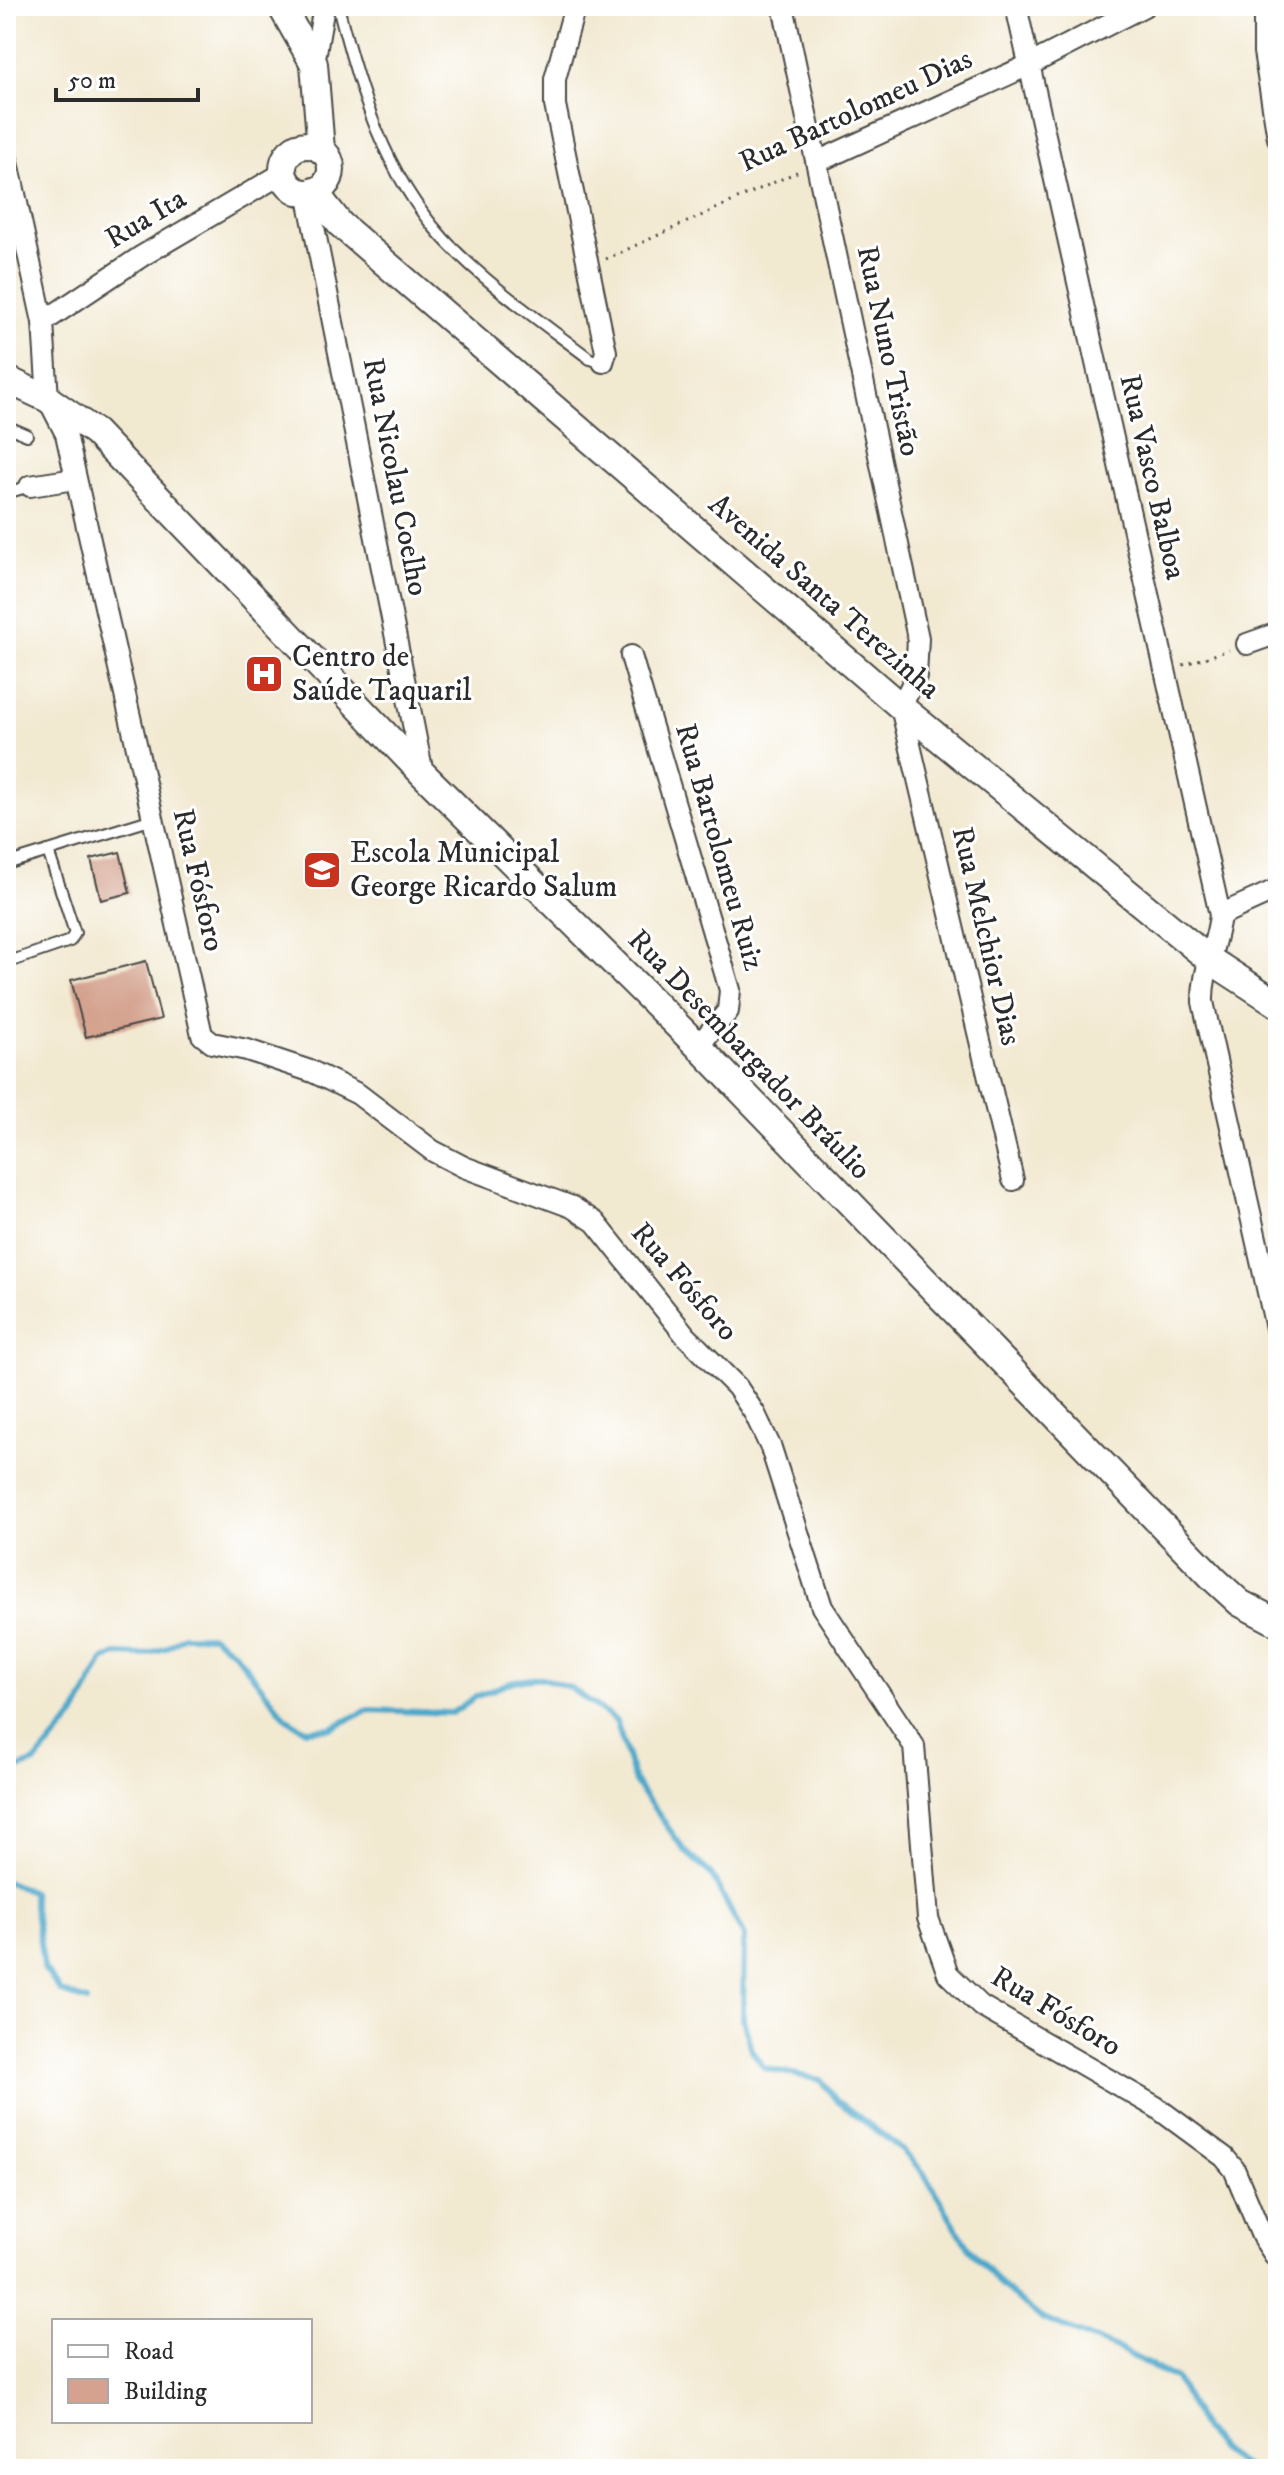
<svg xmlns="http://www.w3.org/2000/svg" width="1284" height="2475" viewBox="0 0 1284 2475" font-family="'IM FELL DW Pica',serif">
<rect width="100%" height="100%" fill="#fff"/>
<filter id="ink" filterUnits="userSpaceOnUse"><feTurbulence type="fractalNoise" baseFrequency=".0125" numOctaves="2"/><feDisplacementMap in="SourceGraphic" scale="16" xChannelSelector="R" yChannelSelector="G"/><feConvolveMatrix kernelMatrix="1 2 1 2 8 2 1 2 1" color-interpolation-filters="sRGB"/></filter>
<filter id="wash" filterUnits="userSpaceOnUse"><feTurbulence type="fractalNoise" baseFrequency=".006" numOctaves="4" result="noise"/><feDisplacementMap in="SourceGraphic" scale="32" xChannelSelector="R" yChannelSelector="G"/><feGaussianBlur stdDeviation="1.8" result="paint"/><feColorMatrix in="noise" values="0 0 0 0 0 0 0 0 0 0 0 0 0 0 0 0 0 1.4 0 .05"/><feComposite in="paint" operator="in"/></filter>
<g filter="url(#wash)">
<rect width="100%" height="100%" fill="#f2e9d1"/>
<g fill="none" stroke-linecap="round" stroke-linejoin="round">
<g stroke="#4ca7ca" stroke-width="6">
<polyline points="6,1773 35,1762 75,1715 103,1660 116,1654 143,1655 166,1648 184,1636 212,1636 234,1652 287,1719 306,1730 331,1728 368,1710 452,1713 475,1697 514,1681 542,1678 571,1688 616,1721 635,1782 685,1851 711,1874 744,1936 743,2019 752,2050 764,2068 821,2080 836,2100 900,2148 923,2172 968,2247 1004,2288 1041,2318 1119,2349 1176,2379 1204,2430 1220,2449 1248,2469"/>
<polyline points="6,1881 32,1892 44,1968 61,1992 87,2001"/>
</g>
</g>
<g id="blocks">
<g fill="#d4a28e">
<polygon points="120,852 130,893 101,900 91,859"/>
<polygon points="146,961 161,1019 86,1037 71,980"/>
</g>
</g>
</g>
<g filter="url(#ink)">
<use href="#blocks" fill-opacity="0" stroke="#494844" stroke-width="2"/>
<g fill="none" stroke-linecap="round" stroke-linejoin="round">
<defs>
<g id="service">
<path d="M338,6C359,89 384,173 443,238C486,284 540,321 590,359L603,362"/>
<polyline points="6,426 27,435"/>
<polyline points="6,493 30,486"/>
<polyline points="6,864 153,819"/>
<polyline points="6,963 70,941 75,933 48,851"/>
</g>
<g id="minor">
<polyline points="575,6 555,79 555,105 606,352 603,362"/>
<polyline points="783,6 918,638 916,676 901,707 1013,1180"/>
<path d="M1016,6L1220,915C1217,945 1202,971 1203,1002L1278,1337"/>
<polyline points="1264,6 1264,52 1278,138"/>
<polyline points="314,64 324,6"/>
<polyline points="6,153 43,322 48,399 66,434 202,1035 212,1043 247,1050 313,1072 358,1094 433,1151 464,1167 572,1207 595,1222 686,1336 737,1387 755,1414 771,1448 822,1607 914,1746 928,1918 948,1974 981,2006 1156,2107 1224,2157 1234,2169 1262,2236 1278,2260"/>
<polyline points="817,162 1029,65 1144,6"/>
<polyline points="307,192 423,774"/>
<polyline points="43,322 142,256 283,173"/>
<polyline points="30,486 75,479"/>
<polyline points="1247,644 1278,633"/>
<polyline points="631,656 730,990 728,1011 698,1046"/>
<polyline points="1220,915 1278,889"/>
</g>
<g id="tertiary">
<polyline points="281,6 314,64 321,150"/>
<circle cx="307" cy="169" r="24"/>
<polyline points="314,191 340,224 901,707 1210,960 1278,1004"/>
<polyline points="6,379 48,399 95,432 423,774 698,1046 1215,1580 1240,1603 1278,1623"/>
</g>
</defs>
<use href="#service" stroke="#494844" stroke-width="14"/>
<use href="#minor" stroke="#494844" stroke-width="24"/>
<use href="#tertiary" stroke="#494844" stroke-width="30"/>
<g stroke="#494844" stroke-width="3" stroke-dasharray="2 6" stroke-linecap="butt">
<polyline points="606,259 799,171"/>
<polyline points="1183,665 1229,650"/>
</g>
<use href="#service" stroke="#fff" stroke-width="10"/>
<use href="#minor" stroke="#fff" stroke-width="20"/>
<use href="#tertiary" stroke="#fff" stroke-width="26"/>
</g>
</g>
<defs>
<symbol id="hospital-square" viewBox="-11 -11 22 22"><rect x="-9" y="-9" width="18" height="18" rx="4" fill="#c8321e" stroke="#fff"/><path d="M-5-5h3v3.5h4V-5h3V5h-3V1.5h-4V5h-3Z" fill="#fff"/></symbol>
<symbol id="school-square" viewBox="-11 -11 22 22"><rect x="-9" y="-9" width="18" height="18" rx="4" fill="#c8321e" stroke="#fff"/><path d="M0-5L7-2L0 1L-7-2ZM-4 1L0 2.5L4 1V4Q0 6-4 4Z" fill="#fff"/></symbol>
</defs>
<g fill-rule="evenodd">
<use href="#hospital-square" x="242" y="652" width="44" height="44"/>
<use href="#school-square" x="300" y="848" width="44" height="44"/>
</g>
<g text-anchor="middle" dominant-baseline="central" stroke-width="6" stroke-linejoin="round" paint-order="stroke">
<g font-size="30" fill="#2b2b2b" stroke="#fff">
<text transform="translate(856 111) rotate(-25)">Rua Bartolomeu Dias</text>
<text transform="translate(146 219) rotate(-31)">Rua Ita</text>
<text transform="translate(888 351) rotate(78)">Rua Nuno Tristão</text>
<text transform="translate(395 477) rotate(79)">Rua Nicolau Coelho</text>
<text transform="translate(1152 477) rotate(77)">Rua Vasco Balboa</text>
<text transform="translate(824 597) rotate(41)">Avenida Santa Terezinha</text>
<text transform="translate(719 847) rotate(74)">Rua Bartolomeu Ruiz</text>
<text transform="translate(198 880) rotate(77)">Rua Fósforo</text>
<text transform="translate(986 936) rotate(77)">Rua Melchior Dias</text>
<text transform="translate(749 1055) rotate(46)">Rua Desembargador Bráulio</text>
<text transform="translate(684 1282) rotate(49)">Rua Fósforo</text>
<text transform="translate(1056 2012) rotate(31)">Rua Fósforo</text>
</g>
<g font-size="30" fill="#2b2b2b" stroke="#fff" text-anchor="start">
<text x="292" y="657">Centro de<tspan x="292" dy="34">Saúde Taquaril</tspan></text>
<text x="350" y="853">Escola Municipal<tspan x="350" dy="34">George Ricardo Salum</tspan></text>
</g>
</g>
<rect width="1284" height="2475" fill="none" stroke="#fff" stroke-width="32"/>
<rect x="52" y="2319" width="260" height="104" fill="#ffffff" stroke="#aaaaaa" stroke-width="2"/>
<rect x="68" y="2345" width="40" height="12" fill="#ffffff" stroke="#aaaaaa" stroke-width="2"/>
<text x="124" y="2359" font-size="24" fill="#2b2b2b">Road</text>
<rect x="68" y="2379" width="40" height="24" fill="#d4a28e" stroke="#aaaaaa" stroke-width="2"/>
<text x="124" y="2399" font-size="24" fill="#2b2b2b">Building</text>
<path d="M56 88v12h142v-12" fill="none" stroke="#2b2b2b" stroke-width="4"/>
<text x="68" y="88" font-size="24" fill="#2b2b2b" stroke="#ffffff" stroke-width="6" paint-order="stroke">50 m</text>
</svg>
